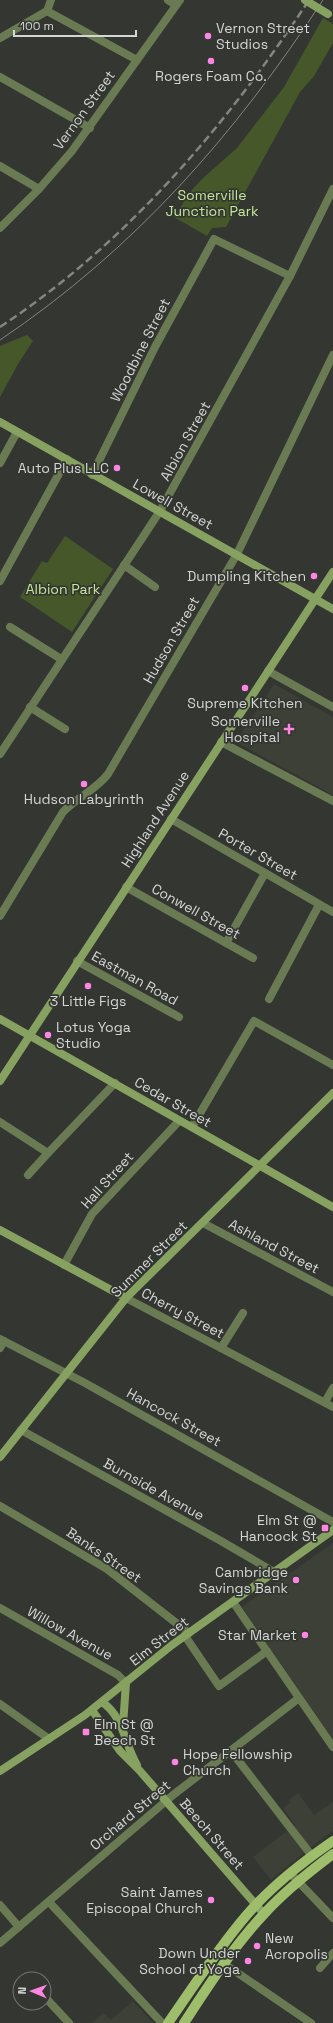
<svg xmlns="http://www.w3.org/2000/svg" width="333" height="2023" viewBox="0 0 333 2023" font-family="'Space Grotesk',sans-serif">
<rect width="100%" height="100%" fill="#343632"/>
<g fill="#3c4036">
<polygon points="274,684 333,717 333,795 236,742"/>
<polygon points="333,1543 333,1740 242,1607"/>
<polygon points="298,1793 314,1815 333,1802 333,1831 311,1847 271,1880 253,1857 295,1825 283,1808 291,1802 289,1800"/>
<polygon points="133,2001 153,2023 92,2023 103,2013 111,2020"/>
</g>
<g fill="#465829">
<polygon points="323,18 333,24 333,43 314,76 300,92 226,227 212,228 207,236 174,217 191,191 203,178 237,148 284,87"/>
<polygon points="27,335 33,341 18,364 0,397 0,346"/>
<polygon points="65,536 113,569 72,632 20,597 42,561 47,563"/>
</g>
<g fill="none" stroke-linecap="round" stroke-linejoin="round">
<g stroke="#6a7b53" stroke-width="8">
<polyline points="168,0 176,5"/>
<polyline points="47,11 137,60"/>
<polyline points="0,38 47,11 51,0"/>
<polyline points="0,77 90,128"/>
<polyline points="0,166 39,189"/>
<polyline points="0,228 39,189 72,151 180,0"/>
<polyline points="0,463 17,432"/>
<polyline points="92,475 155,347 214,239 290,276"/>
<polyline points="124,565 155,587"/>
<polyline points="0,581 67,459"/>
<polyline points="10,627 61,659"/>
<polyline points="268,671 333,707"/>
<polyline points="30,707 65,729"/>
<polyline points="221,742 333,801"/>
<polyline points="0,754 160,511 290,276 333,189"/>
<polyline points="171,819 333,912"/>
<polyline points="126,887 253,958"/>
<path d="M0,916L63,812C76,798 96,790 108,774L237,554L333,355"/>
<polyline points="226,943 265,873"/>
<polyline points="77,961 179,1017"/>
<polyline points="269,999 319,905"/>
<polyline points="0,1122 48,1153 115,1083"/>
<polyline points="192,1127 254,1021 333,1065"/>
<polyline points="28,1175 48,1153"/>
<polyline points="203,1223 333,1292"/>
<polyline points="64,1265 92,1214 179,1121"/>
<polyline points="126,1298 333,1407"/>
<polyline points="0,1339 85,1383 333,1522"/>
<polyline points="0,1348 4,1341"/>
<polyline points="221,1348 243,1313"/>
<polyline points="325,1402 333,1388"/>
<polyline points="21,1430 221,1541 274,1572"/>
<polyline points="0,1506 107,1569 189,1633"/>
<polyline points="233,1602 333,1747"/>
<polyline points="0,1608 118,1675 126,1683"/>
<polyline points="185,1636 219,1686 267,1651"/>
<polyline points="0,1704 49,1739"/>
<polyline points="231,1751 312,1856"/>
<polyline points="290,1873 333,1918"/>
<polyline points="49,1902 162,2023"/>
<polyline points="0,1905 19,1927"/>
<polyline points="0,1943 173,1795 299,1698"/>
<polyline points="223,1963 311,2023"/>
<polyline points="320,1968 333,1953"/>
<polyline points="44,1996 69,2023"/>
</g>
<g stroke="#87a161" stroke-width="8">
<polyline points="0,422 333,609"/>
<polyline points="0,1019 333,1207"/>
<polyline points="0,1081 333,572"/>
<polyline points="0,1230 126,1298"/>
<polyline points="0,1457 126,1298 333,1093"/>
<path d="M102,1702C124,1717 124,1743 137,1765"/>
<polyline points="92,1710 120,1751 140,1771 264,1914"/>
<polyline points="123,1725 126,1683"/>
<polyline points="0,1771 85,1715 172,1645 333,1530"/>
</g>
<g stroke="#9ebe6b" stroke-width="10">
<path d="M168,2023C193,1987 217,1950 245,1917C270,1887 301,1863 333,1841"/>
<path d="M184,2023C209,1985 233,1947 264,1914C284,1892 309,1872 333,1854"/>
</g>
<path stroke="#838581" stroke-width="1" d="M0,340C135,249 234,136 323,0"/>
<path stroke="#838581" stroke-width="2.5" stroke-dasharray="8 4" stroke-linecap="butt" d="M0,327C127,243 226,126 309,0"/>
<polyline stroke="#87a161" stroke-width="8" points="305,0 328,14"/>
</g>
<g fill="#fd86e2" stroke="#343632" stroke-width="1.5">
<circle cx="208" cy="36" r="4"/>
<circle cx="211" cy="61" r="4"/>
<circle cx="117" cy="468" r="4"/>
<circle cx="314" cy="576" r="4"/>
<circle cx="245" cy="688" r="4"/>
<path d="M287 723h4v4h4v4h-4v4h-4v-4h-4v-4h4z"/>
<circle cx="84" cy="784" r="4"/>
<circle cx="88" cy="986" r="4"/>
<circle cx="48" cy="1035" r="4"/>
<rect x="321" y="1524" width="8" height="8" rx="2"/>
<circle cx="296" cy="1580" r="4"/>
<circle cx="305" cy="1635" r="4"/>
<rect x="82" y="1728" width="8" height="8" rx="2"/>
<circle cx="175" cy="1762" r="4"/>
<circle cx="211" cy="1900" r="4"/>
<circle cx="257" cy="1946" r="4"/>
<circle cx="248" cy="1961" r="4"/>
</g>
<g text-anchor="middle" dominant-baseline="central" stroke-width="3.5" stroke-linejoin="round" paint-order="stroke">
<g font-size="14" fill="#d4d6d3" stroke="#343632" text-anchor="end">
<text x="216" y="28" text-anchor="start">Vernon Street<tspan x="216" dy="16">Studios</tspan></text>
<text x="211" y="76" text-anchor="middle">Rogers Foam Co.</text>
<text x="109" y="468">Auto Plus LLC</text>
<text x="306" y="576">Dumpling Kitchen</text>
<text x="245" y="703" text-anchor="middle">Supreme Kitchen</text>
<text x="280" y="721">Somerville<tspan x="280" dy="16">Hospital</tspan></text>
<text x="84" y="799" text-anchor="middle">Hudson Labyrinth</text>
<text x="88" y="1001" text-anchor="middle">3 Little Figs</text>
<text x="56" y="1027" text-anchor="start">Lotus Yoga<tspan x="56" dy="16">Studio</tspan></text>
<text x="317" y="1520">Elm St @<tspan x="317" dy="16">Hancock St</tspan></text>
<text x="288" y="1572">Cambridge<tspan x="288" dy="16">Savings Bank</tspan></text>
<text x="297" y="1635">Star Market</text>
<text x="94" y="1724" text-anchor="start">Elm St @<tspan x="94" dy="16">Beech St</tspan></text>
<text x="183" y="1754" text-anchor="start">Hope Fellowship<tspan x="183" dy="16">Church</tspan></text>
<text x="203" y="1892">Saint James<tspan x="203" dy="16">Episcopal Church</tspan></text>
<text x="265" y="1938" text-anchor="start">New<tspan x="265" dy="16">Acropolis</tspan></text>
<text x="240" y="1953">Down Under<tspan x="240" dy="16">School of Yoga</tspan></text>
</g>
<g font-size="14" fill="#d4d6d3" stroke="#343632">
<text transform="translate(84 110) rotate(-54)">Vernon Street</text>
<text transform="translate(140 350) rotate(-63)">Woodbine Street</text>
<text transform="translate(185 441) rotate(-61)">Albion Street</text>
<text transform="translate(173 504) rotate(29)">Lowell Street</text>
<text transform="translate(171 640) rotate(-60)">Hudson Street</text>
<text transform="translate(155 819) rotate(-57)">Highland Avenue</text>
<text transform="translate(258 854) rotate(30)">Porter Street</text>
<text transform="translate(196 911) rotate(29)">Conwell Street</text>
<text transform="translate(135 978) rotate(29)">Eastman Road</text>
<text transform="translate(173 1102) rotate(30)">Cedar Street</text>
<text transform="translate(107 1180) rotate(-48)">Hall Street</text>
<text transform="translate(274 1246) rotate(28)">Ashland Street</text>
<text transform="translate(149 1259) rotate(-45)">Summer Street</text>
<text transform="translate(183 1313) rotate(28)">Cherry Street</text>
<text transform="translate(174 1417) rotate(29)">Hancock Street</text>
<text transform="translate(154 1489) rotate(29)">Burnside Avenue</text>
<text transform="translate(104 1555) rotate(34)">Banks Street</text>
<text transform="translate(70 1633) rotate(29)">Willow Avenue</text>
<text transform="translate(159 1641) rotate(-38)">Elm Street</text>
<text transform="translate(130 1815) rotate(-40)">Orchard Street</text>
<text transform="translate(212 1834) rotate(49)">Beech Street</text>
</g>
<g font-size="14" fill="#c6e698" stroke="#343632">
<text x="212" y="195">Somerville<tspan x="212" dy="16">Junction Park</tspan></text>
<text x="63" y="589">Albion Park</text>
</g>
</g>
<g transform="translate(32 1991) rotate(272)"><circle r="19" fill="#343632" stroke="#747672"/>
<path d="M0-3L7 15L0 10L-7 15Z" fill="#fd86e2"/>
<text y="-6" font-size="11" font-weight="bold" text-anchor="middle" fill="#d4d6d3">N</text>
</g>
<path d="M14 30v6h122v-6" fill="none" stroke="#d4d6d3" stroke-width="2"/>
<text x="20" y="30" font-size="12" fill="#d4d6d3" stroke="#343632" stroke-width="3" paint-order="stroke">100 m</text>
</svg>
